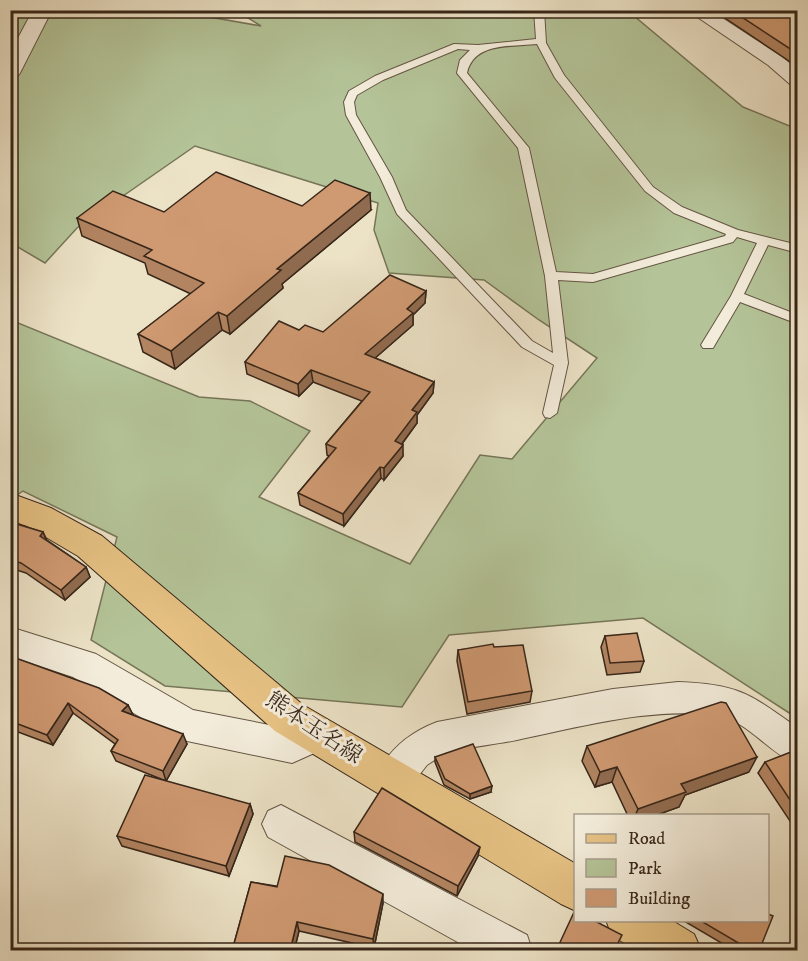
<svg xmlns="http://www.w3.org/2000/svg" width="808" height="961" viewBox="0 0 808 961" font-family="'IM FELL DW Pica','Noto Serif JP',serif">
<rect width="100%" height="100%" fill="#ece2c6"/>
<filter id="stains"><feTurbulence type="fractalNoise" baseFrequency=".00333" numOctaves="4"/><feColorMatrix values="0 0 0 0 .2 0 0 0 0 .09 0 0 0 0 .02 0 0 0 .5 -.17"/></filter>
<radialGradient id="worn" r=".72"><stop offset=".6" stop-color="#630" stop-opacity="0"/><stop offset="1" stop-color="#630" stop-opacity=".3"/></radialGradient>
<polygon fill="#b4c498" stroke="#767558" stroke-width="1.5" points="11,11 175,11 261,26 237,11 628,11 743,107 797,129 797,718 643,618 449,635 402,707 165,686 91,640 117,537 23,491 11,499 11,320 199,397 250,401 310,431 259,497 410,564 480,455 512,459 597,358 539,320 484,280 389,273 374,230 378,203 195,146 77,228 45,263 11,243"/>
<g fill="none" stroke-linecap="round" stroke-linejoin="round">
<defs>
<path id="service" d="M534,10H544L546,43L564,75L653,187L682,207L738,230L798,245V253L768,245L744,294L798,315V324L740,302L713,348H703L701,345L731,296L757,243L737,237L733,242L593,282L558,280L568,363L557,413L550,418L545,417L543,413L554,365L522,347L397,214L380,177L346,115L344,102L349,91L375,76L454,44L478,45L536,39ZM537,44L555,78L645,191L674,213L726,234L725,236L593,274L556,272L529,148L467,73C474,42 511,47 537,44ZM458,49L470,50L460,60L457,73L518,148L545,276L553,353L532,341L406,210L392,177L356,115L354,102L357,95L383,80Z"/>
<g id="minor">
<polygon points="33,10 52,10 20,73 17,77 10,79 10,53"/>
<polygon points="687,10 710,10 782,57 798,70 798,87 791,85 768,65"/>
<polygon points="10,627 96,654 193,710 290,729 317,717 330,722 335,734 330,746 292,763 187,741 174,737 73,677 10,656"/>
<path d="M678,682C739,684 750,694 798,728V765C771,754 749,724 725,718C666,703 576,728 517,740C493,745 468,747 445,753L427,765L406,792L393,798L380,792L374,780C387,751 408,733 437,722L613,689Z"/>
<polygon points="281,805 527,935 532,950 472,950 268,837 262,824 268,811"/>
</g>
<g id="primary">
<polygon points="10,493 51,508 102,536 303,705 576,864 576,911 561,904 275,731 78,556 27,526 10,520"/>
<polygon points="606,920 671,920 694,934 701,950 637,950 612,936"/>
</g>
</defs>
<use href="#service" stroke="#645544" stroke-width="2"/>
<use href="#minor" stroke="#645544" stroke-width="2"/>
<use href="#primary" stroke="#372619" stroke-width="2"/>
<use href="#service" fill="#f3ecda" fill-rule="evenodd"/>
<use href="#minor" fill="#f3ecda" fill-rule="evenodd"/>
<use href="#primary" fill="#e6c183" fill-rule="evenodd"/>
</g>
<g fill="#b28461" stroke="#372619" stroke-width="1.5">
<polygon points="713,10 798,10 798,67"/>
<polygon points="302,206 371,210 282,284 283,288 230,334 222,330 175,369 143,352 138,334 191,294 148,274 145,263 82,236 77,218"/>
<polygon points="426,291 425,303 413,315 413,325 375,358 434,382 433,393 417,415 417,423 402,444 403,456 384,480 381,478 344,526 300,505 298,493 329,456 327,455 326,444 362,401 313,382 299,396 247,374 245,362 299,330 323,332"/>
<polygon points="10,522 43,532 47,540 86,567 90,577 65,600 26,573 10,568"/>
<polygon points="605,636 644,661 640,672 607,675 601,647"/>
<polygon points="494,647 532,691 530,702 467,714 457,661 458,650"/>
<polygon points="10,656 128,705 133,715 187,744 166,781 116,761 111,751 115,744 73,713 53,745 10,729"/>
<polygon points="587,746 749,772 685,795 679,807 654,816 628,816 612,782 595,787 582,761"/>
<polygon points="435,757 491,792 470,799 444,785 435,762"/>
<polygon points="798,761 798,833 758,773 765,762"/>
<polygon points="250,804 253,814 229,876 122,846 117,836"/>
<polygon points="354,832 478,856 457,896 355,842"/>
<polygon points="798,873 798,887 792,880"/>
<polygon points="251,882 383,903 374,948 299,931 294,951 232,951"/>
<polygon points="684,921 768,921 759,951 735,951"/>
</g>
<g fill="#916b4f" stroke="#372619" stroke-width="1.5">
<polygon points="370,193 371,210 282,284 283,288 230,334 227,316 277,269"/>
<polygon points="426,291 425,303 413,315 413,325 366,366 365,354 407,309"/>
<polygon points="218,312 222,330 175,369 171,351"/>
<polygon points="311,370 313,382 299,396 298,384"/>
<polygon points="434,382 433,393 417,415 417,423 395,453 395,441 412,410"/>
<polygon points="403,445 403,456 384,480 384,468"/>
<polygon points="380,467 381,478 344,526 343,514"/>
<polygon points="43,532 47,542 40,536"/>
<polygon points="86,567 90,577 65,600 61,590"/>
<polygon points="68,703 73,713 53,745 47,735"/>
<polygon points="128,705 133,715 122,711"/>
<polygon points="183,734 187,744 166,781 163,771"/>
<polygon points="757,757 749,772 685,795 679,807 654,816 635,816 638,809 681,784"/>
<polygon points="617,767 612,782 595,787 600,772"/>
<polygon points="492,786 491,792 470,799 470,794"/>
<polygon points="250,804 253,814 229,876 226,866"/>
<polygon points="480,847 478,856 457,896 458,886"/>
<polygon points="383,894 383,903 374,948 373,939"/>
<polygon points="297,922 299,931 294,951 290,951"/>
</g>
<g fill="#cf9971" stroke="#372619" stroke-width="1.5">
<polygon points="731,10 798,10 798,54"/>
<polygon points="216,172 302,206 335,180 370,193 277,269 281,270 227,316 218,312 171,351 138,334 204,283 144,256 152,250 77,218 113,191 164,212"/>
<polygon points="390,275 426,291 407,309 413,313 365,354 434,382 412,410 417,412 395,441 403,445 384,468 380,467 343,514 298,493 336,448 326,444 370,392 311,370 298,384 245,362 279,321 299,330 305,325 323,332"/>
<polygon points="10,522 43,532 40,536 86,567 61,590 21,563 10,560"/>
<polygon points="637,633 644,661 610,663 605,636"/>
<polygon points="493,644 494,647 523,645 532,691 468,702 458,650"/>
<polygon points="10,656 99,688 128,705 122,711 183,734 163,771 111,751 118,740 68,703 47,735 10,721"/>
<polygon points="721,702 726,703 757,757 681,784 686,792 638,809 617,767 600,772 587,746"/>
<polygon points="473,744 492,786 470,794 445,779 435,757"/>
<polygon points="791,752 798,761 798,812 765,762"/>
<polygon points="145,775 250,804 226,866 117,836"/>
<polygon points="382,788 480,847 458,886 354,832"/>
<polygon points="285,856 329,865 383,894 373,939 297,922 290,951 232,951 251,882 277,887"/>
<polygon points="575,910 576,921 595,921 622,935 614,951 556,951"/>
<polygon points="768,914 773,916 759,951 752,951 701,921 768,921"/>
</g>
<g text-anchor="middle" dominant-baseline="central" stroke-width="6" stroke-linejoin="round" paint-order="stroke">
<g font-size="22" fill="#372619" stroke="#f3ecda">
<text transform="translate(314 728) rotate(34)">熊本玉名線</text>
</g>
</g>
<rect width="808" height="961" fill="none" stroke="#ece2c6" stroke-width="36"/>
<rect x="12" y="12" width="784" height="937" fill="none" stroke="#372619" stroke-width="3"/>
<rect x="18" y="18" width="772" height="925" fill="none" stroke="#372619" stroke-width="1.5"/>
<rect x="574" y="814" width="195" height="108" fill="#f3ecda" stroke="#a89d8d" stroke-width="1.5"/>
<rect x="586" y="834" width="30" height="9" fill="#e6c183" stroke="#a89d8d" stroke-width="1.5"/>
<text x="628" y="844" font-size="18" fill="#372619">Road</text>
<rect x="586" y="859" width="30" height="18" fill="#b4c498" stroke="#a89d8d" stroke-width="1.5"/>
<text x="628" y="874" font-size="18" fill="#372619">Park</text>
<rect x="586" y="889" width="30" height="18" fill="#cf9971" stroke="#a89d8d" stroke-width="1.5"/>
<text x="628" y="904" font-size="18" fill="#372619">Building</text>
<rect width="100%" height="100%" filter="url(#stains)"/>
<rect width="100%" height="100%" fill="url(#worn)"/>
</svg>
